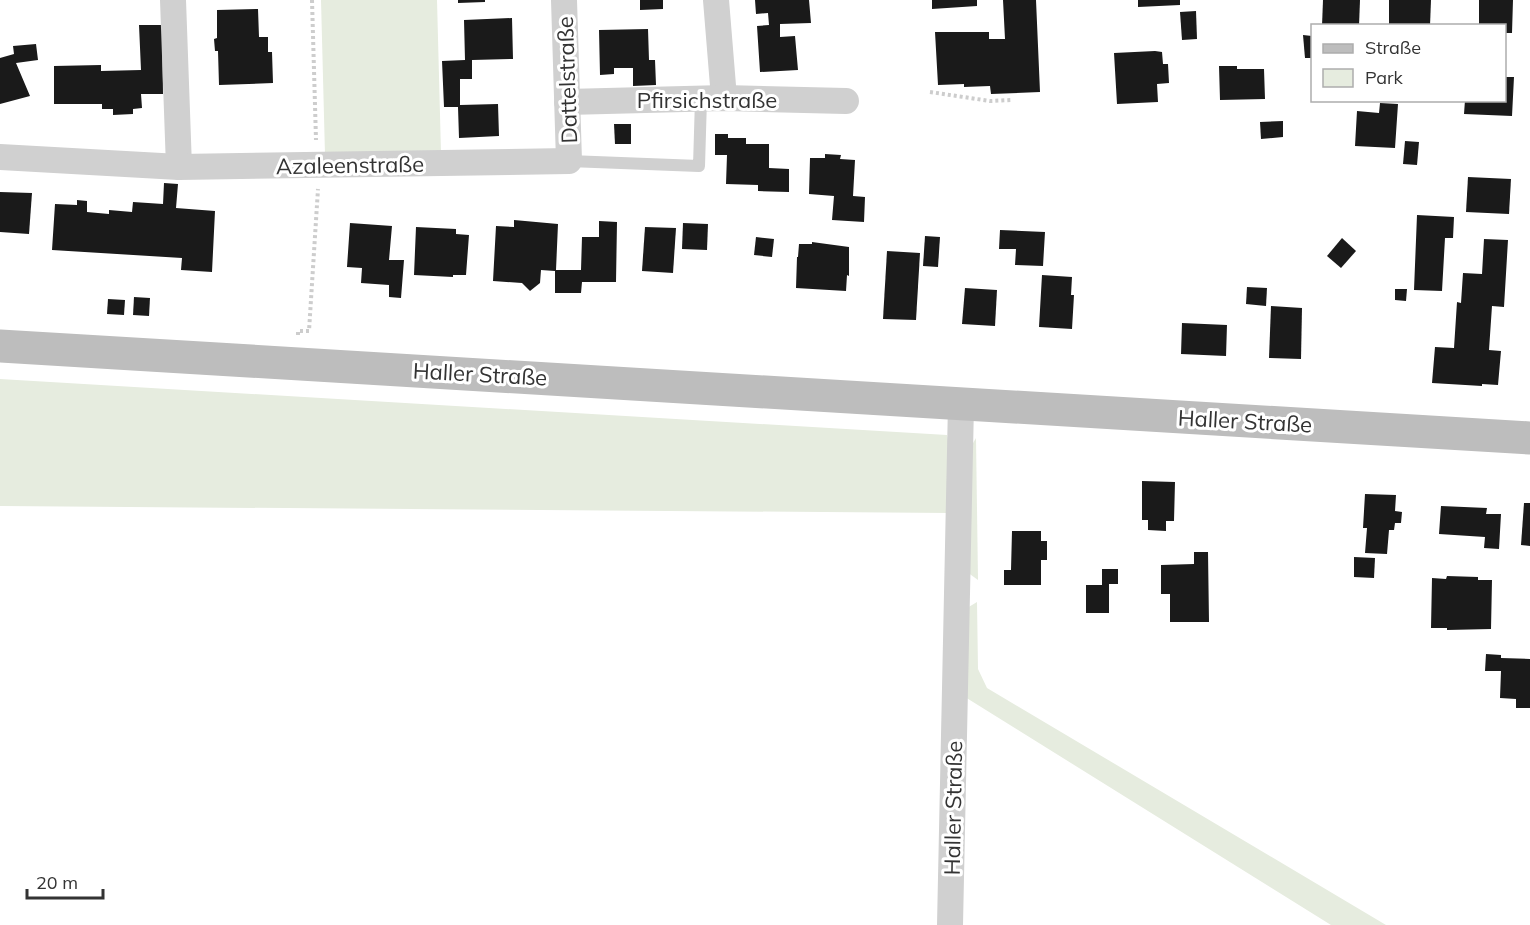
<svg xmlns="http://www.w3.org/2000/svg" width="1530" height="925" viewBox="0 0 1530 925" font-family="Mulish,sans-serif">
<rect width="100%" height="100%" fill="#fff"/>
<g fill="#e6ecdf">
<polygon points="321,0 437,0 441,153 325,155"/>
<polygon points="0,379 947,435 950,450 949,513 0,506"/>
<polygon points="976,438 978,580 967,572 969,450"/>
<polygon points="977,602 978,669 987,688 1386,925 1331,925 965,697 967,608"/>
</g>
<g fill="#1a1a1a">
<polygon points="458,0 485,0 485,2 458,3"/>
<polygon points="640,0 663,0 663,9 640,10"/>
<polygon points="755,0 809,0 811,23 780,24 780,37 795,36 798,70 760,72 757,26 769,25 768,13 756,14"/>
<polygon points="932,0 977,0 977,6 932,9"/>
<polygon points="1003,0 1036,0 1040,92 991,94 990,86 964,87 964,84 938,85 935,32 989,32 989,39 1005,39"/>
<polygon points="1138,0 1180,0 1180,5 1138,7"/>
<polygon points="1323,0 1360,0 1359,26 1322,26"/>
<polygon points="1389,0 1431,0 1430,26 1389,26"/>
<polygon points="1479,0 1513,0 1512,33 1504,33 1504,26 1479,26"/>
<polygon points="258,9 259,37 268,37 268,52 272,52 273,83 219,85 218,51 215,51 214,39 217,38 217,10"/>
<polygon points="1196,11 1197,39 1182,40 1180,12"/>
<polygon points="512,18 513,59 472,60 472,79 460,79 460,105 498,104 499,136 459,138 458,107 444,107 442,61 465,60 464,20"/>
<polygon points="139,25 162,25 163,94 141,94 142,108 133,109 133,114 113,115 113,109 102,109 102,104 54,104 54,66 101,65 101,71 141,70"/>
<polygon points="648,29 649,60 655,60 656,85 633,86 633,68 614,68 614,74 600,75 599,30"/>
<polygon points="1303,35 1312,36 1312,58 1305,58"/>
<polygon points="36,44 38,60 16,63 30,96 0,104 0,58 14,54 13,46"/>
<polygon points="1155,51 1162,52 1163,64 1168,64 1169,83 1157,84 1158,102 1117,104 1114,53"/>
<polygon points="1219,66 1237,66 1237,69 1264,69 1265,99 1220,100"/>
<polygon points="1504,77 1514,77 1512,116 1464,114 1465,100 1504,100"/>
<polygon points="1380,103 1398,104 1395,148 1355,146 1357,111 1379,113"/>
<polygon points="1283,121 1283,137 1261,139 1260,122"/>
<polygon points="614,124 631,124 631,144 615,144"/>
<polygon points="715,134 728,134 728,138 746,138 746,144 769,144 769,168 789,169 789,192 758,191 758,185 726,184 727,155 715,155"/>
<polygon points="1405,141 1419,142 1417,165 1403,164"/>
<polygon points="825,154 841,155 840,159 855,160 853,196 865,197 864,222 832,220 834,196 809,194 810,158 825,158"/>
<polygon points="1468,177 1511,179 1509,214 1466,212"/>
<polygon points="164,183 178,184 176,208 215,211 212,272 181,270 182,258 52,250 55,204 77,205 77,200 87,201 87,212 109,214 109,210 132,212 133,202 163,204"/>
<polygon points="0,192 32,193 29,234 0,232"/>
<polygon points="1417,215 1454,217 1453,238 1445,238 1442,291 1414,290"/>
<polygon points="514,220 558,224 556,270 581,270 582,237 599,237 599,221 617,222 616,282 582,282 581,293 555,293 555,271 541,270 540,283 530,291 522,283 493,281 496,226 514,227"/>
<polygon points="350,223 392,226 389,260 404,260 401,298 389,297 389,285 361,283 362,268 347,267"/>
<polygon points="683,223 708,224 707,250 682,249"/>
<polygon points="416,227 456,229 456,234 469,235 466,275 453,275 453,277 414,275"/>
<polygon points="645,227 676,228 673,273 642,271"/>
<polygon points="1000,230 1045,232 1043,266 1015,265 1016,249 999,249"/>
<polygon points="925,236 940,237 938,267 923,266"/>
<polygon points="756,237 774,239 772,257 754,255"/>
<polygon points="1342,238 1356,251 1341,268 1327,256"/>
<polygon points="1484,239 1508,240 1504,307 1492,306 1489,350 1501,351 1498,385 1482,384 1482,386 1432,383 1435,347 1454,348 1457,302 1461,303 1463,273 1482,274"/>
<polygon points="812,242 849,247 849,276 847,275 846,291 796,288 797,257 798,257 799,244 812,244"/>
<polygon points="887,251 920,253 916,320 883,319"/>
<polygon points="1042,275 1072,277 1071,295 1074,295 1072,329 1039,327"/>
<polygon points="1247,287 1267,288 1266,306 1246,304"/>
<polygon points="965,288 997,290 995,326 962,324"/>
<polygon points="1395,289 1407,289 1406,301 1395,300"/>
<polygon points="134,297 150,298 149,316 133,315"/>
<polygon points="108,299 125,300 124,315 107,314"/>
<polygon points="1271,306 1302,308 1301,359 1269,358"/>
<polygon points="1182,323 1227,325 1226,356 1181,354"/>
<polygon points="1142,481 1175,482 1174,521 1166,521 1166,531 1148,530 1148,520 1142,520"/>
<polygon points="1365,494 1396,495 1395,511 1402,512 1401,523 1395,523 1394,530 1389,530 1387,554 1365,553 1367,528 1363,528"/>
<polygon points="1524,503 1530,503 1530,546 1521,545"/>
<polygon points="1441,506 1487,508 1486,514 1501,514 1499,549 1484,548 1485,537 1439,534"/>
<polygon points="1012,531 1041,531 1041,541 1047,541 1047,560 1041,560 1041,585 1004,585 1004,570 1011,570"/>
<polygon points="1194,552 1208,552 1209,622 1170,622 1170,594 1161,594 1161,565 1194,564"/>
<polygon points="1354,557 1375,558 1374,578 1354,577"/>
<polygon points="1102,569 1118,569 1118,584 1109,584 1109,613 1086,613 1086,585 1102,585"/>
<polygon points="1447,576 1478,577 1478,580 1492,580 1491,629 1447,630 1447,628 1431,628 1432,578 1446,579"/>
<polygon points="1486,654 1501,655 1501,658 1530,659 1530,708 1516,708 1516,699 1500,698 1501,671 1485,671"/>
</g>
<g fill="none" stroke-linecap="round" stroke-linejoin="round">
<g stroke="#cdcdcd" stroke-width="4" stroke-dasharray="3 3" stroke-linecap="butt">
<polyline points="312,0 316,140"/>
<polyline points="930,92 990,101 1012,100"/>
<polyline points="298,335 298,331 309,331 318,189"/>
</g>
<polyline stroke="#d0d0d0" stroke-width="12" points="569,161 699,166 701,99"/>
<g stroke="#d0d0d0" stroke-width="26">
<polyline points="173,0 179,167"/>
<polyline points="716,0 724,98"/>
<polyline points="567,102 724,98 846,101"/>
<polyline points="0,157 179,167 569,161 564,0"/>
<polyline points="950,925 961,404"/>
</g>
<polyline stroke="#bdbdbd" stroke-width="33" points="0,346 1530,438"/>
</g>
<g text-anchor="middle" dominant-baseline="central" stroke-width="6" stroke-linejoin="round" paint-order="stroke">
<g font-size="22" fill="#333" stroke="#fff">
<text transform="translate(567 80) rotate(-92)">Dattelstraße</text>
<text x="707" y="100">Pfirsichstraße</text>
<text transform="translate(350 165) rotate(-1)">Azaleenstraße</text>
<text transform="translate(480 374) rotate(3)">Haller Straße</text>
<text transform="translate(1245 421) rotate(3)">Haller Straße</text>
<text transform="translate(953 808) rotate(-89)">Haller Straße</text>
</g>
</g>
<rect x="1311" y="24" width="195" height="78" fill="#ffffff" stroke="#adadad" stroke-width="1.5"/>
<rect x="1323" y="44" width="30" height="9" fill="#bdbdbd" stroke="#adadad" stroke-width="1.5"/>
<text x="1365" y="54" font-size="18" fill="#333333">Straße</text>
<rect x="1323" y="69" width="30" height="18" fill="#e6ecdf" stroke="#adadad" stroke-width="1.5"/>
<text x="1365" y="84" font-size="18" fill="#333333">Park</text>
<path d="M27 889v9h76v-9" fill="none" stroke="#333333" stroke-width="3"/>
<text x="36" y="889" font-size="18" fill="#333333" stroke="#ffffff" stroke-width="4.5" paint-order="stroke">20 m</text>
</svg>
